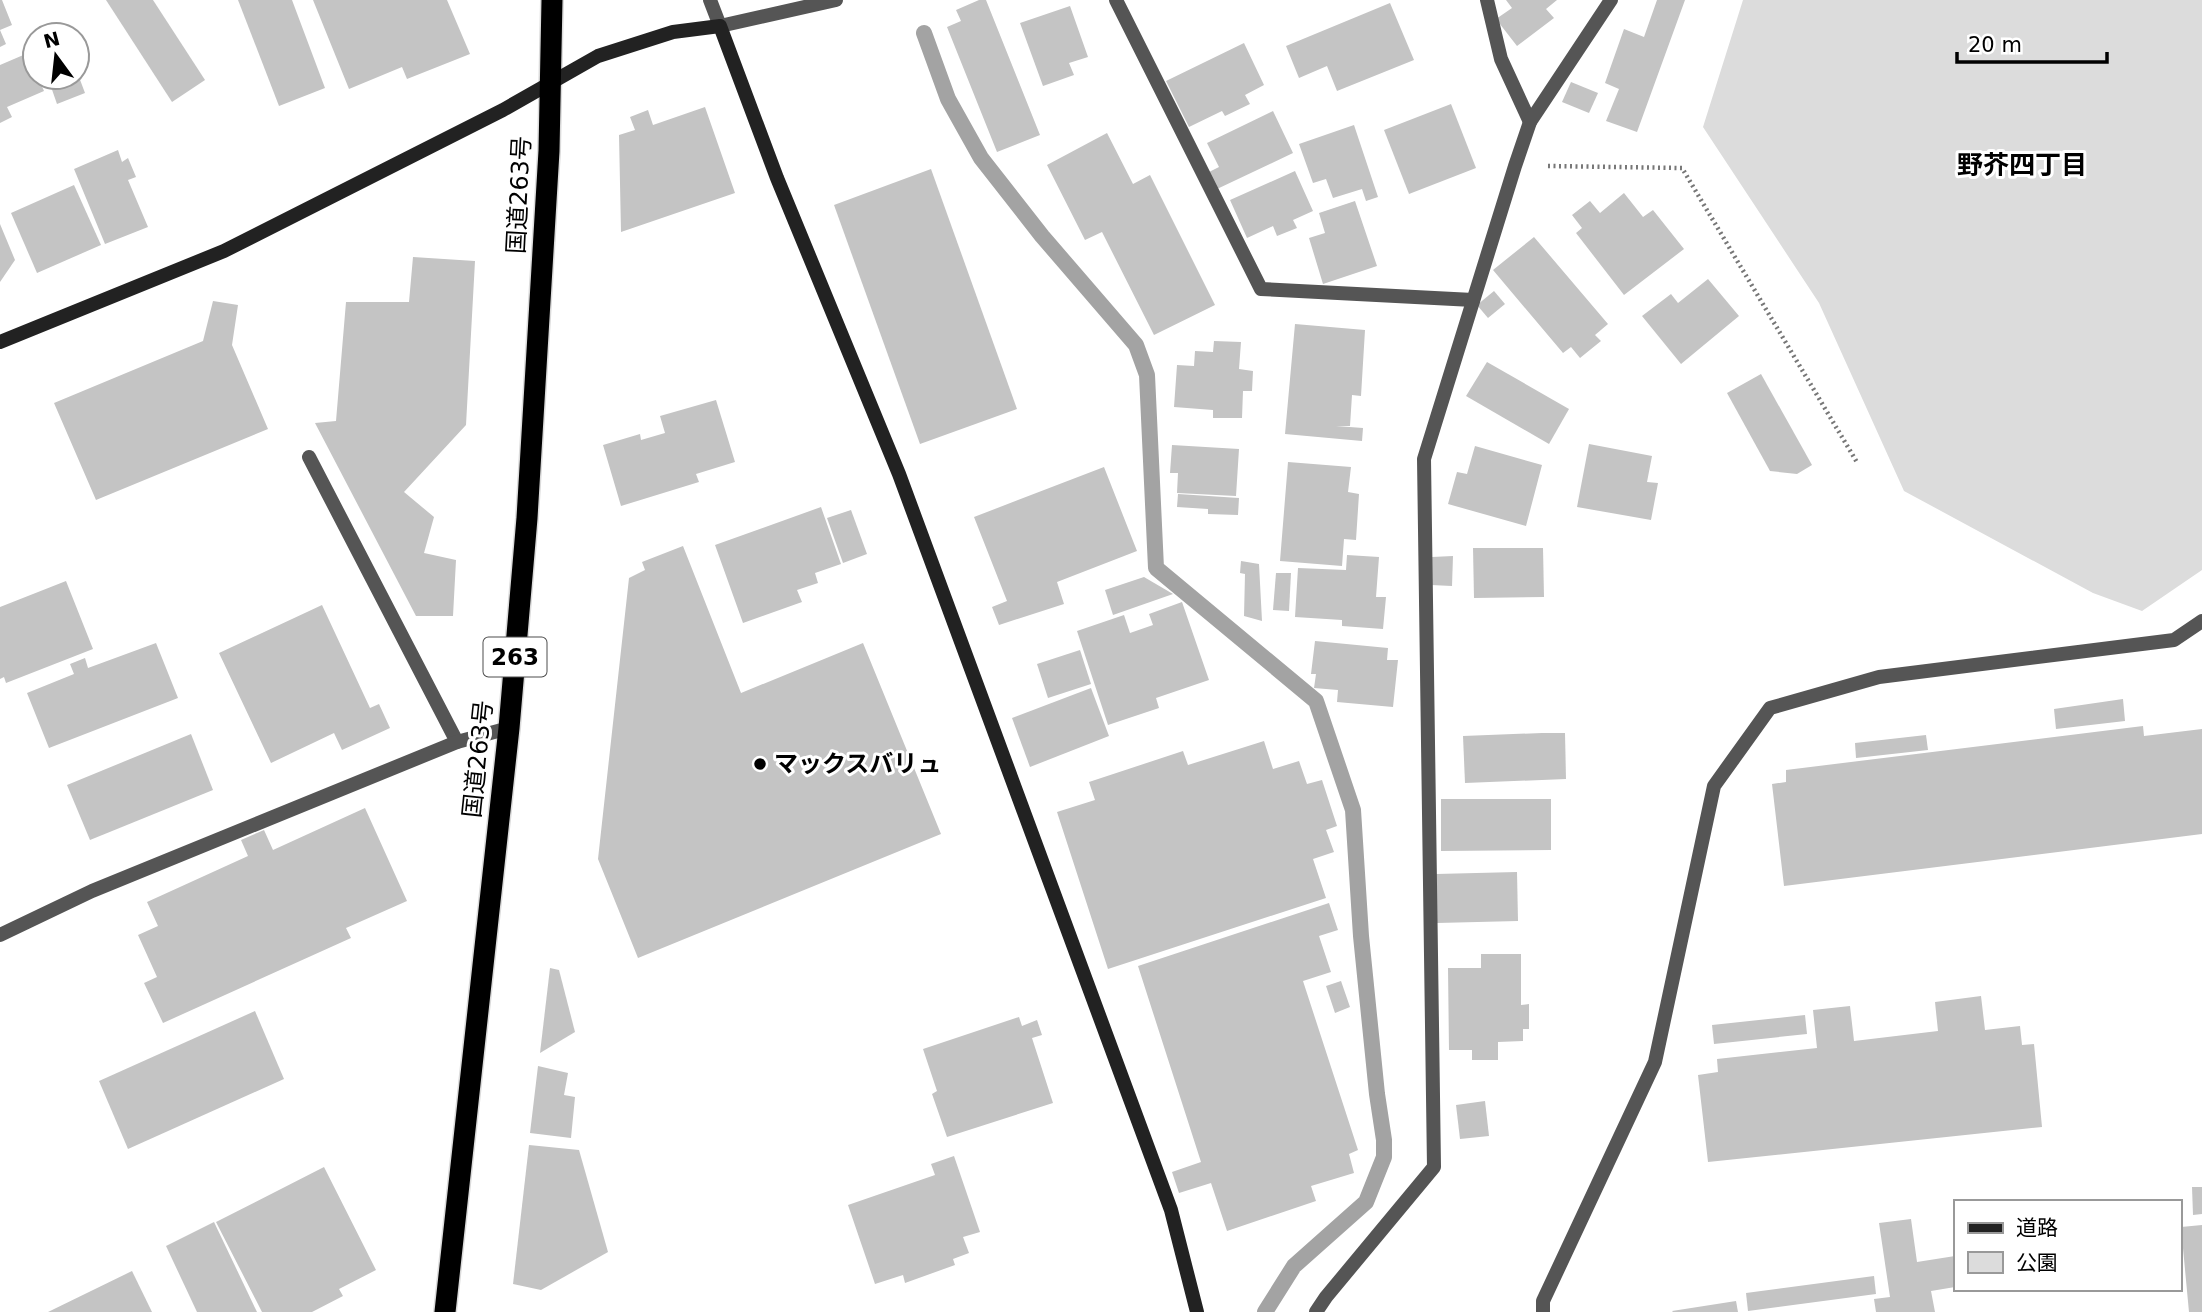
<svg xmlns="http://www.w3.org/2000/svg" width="2202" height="1312" viewBox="0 0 2202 1312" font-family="'DejaVu Sans','Noto Sans JP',sans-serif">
<rect width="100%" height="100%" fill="#fff"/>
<polygon fill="#dcdcdc" points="1743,0 2202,0 2202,570 2142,611 2093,593 1904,491 1819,303 1703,127"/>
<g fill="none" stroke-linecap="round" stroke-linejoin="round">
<polyline stroke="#a3a3a3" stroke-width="16" points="924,33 948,99 981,158 1042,236 1136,345 1147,375 1156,568 1316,701 1353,810 1361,936 1377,1094 1384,1140 1384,1157 1366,1202 1294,1266 1265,1312"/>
</g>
<g fill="#c4c4c4">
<polygon points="0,0 2,0 12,25 0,30 6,44 0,47"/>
<polygon points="106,0 153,0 205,80 172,102"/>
<polygon points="238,0 292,0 325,88 279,106"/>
<polygon points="313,0 447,0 470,54 407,79 402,67 349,89"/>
<polygon points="979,0 986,0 1040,135 997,152 947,27 961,21 956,10"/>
<polygon points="1506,0 1557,0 1546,9 1554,18 1517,46 1496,19 1512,8"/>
<polygon points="1657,0 1685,0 1637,132 1606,121 1619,89 1605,83 1624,29 1644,37"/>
<polygon points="1390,3 1414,60 1337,91 1327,66 1299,78 1286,46"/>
<polygon points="1070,6 1088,57 1069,63 1074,75 1043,86 1020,23"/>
<polygon points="1244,43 1264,85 1245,95 1250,104 1225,116 1222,111 1189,127 1166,81"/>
<polygon points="28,53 35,69 35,77 38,77 44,91 7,107 12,117 0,123 0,65"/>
<polygon points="59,77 79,77 85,93 57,104 49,81"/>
<polygon points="1571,82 1598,93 1589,113 1562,102"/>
<polygon points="1451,104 1476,168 1409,194 1384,130"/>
<polygon points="705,107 735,193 621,232 619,135 635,130 630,117 648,110 653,125"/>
<polygon points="1273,111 1293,153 1217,189 1209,172 1219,167 1207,143"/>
<polygon points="1354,125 1378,197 1366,201 1362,189 1333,198 1326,179 1313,183 1299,144"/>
<polygon points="1107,133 1133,184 1150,175 1215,305 1154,335 1102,232 1085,240 1047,165"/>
<polygon points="118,150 122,162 128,158 136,177 128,180 148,227 105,244 74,169"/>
<polygon points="931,169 1017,409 920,444 834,205"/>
<polygon points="1295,171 1313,211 1293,220 1297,228 1277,236 1273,226 1247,238 1230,200"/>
<polygon points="74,185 101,245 37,273 11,213"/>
<polygon points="1624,193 1643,217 1653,210 1684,249 1624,295 1576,233 1582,228 1572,215 1590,201 1600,213"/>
<polygon points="1355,201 1377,266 1323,284 1309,238 1325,233 1319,213"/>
<polygon points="0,224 15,260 0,282"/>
<polygon points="1534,237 1608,324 1595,335 1601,341 1580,358 1571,347 1563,353 1493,270"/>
<polygon points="413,257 475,261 466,425 404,492 434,517 424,553 456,560 453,616 416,616 315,423 336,421 346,302 409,302"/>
<polygon points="1708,279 1739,316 1681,364 1642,316 1671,294 1678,303"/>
<polygon points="1494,291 1505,304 1488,318 1477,305"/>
<polygon points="213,301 238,305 232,345 268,429 96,500 54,403 203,341"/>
<polygon points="1295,324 1365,330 1361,396 1352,395 1350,426 1336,426 1363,428 1362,441 1285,434"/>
<polygon points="1214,341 1241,342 1239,369 1253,371 1252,391 1243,391 1242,418 1213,418 1213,410 1174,407 1177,365 1194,366 1195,351 1213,352"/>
<polygon points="1487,362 1569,409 1549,444 1466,396"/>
<polygon points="1761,374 1812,465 1797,474 1770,471 1727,393"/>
<polygon points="716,400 735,462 696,474 699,482 621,506 603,445 640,434 641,440 665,433 660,416"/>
<polygon points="1589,444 1652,456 1647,482 1658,483 1651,520 1577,507"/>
<polygon points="1172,445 1239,449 1236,496 1177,493 1178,473 1170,473"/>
<polygon points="1475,446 1542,465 1526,526 1448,504 1457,472 1467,474"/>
<polygon points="1288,462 1351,467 1348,492 1359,494 1356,540 1344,539 1342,566 1280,561"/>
<polygon points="1104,467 1137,551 1057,582 1064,604 999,625 992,607 1007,601 974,517"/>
<polygon points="1178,494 1239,498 1238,515 1208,514 1208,509 1177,507"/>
<polygon points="821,507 841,564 815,573 818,583 797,590 802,602 743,623 715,545"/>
<polygon points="851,510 867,554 843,563 827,518"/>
<polygon points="683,546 741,693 863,643 941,834 638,958 598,859 629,578 645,570 642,562"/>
<polygon points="1473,548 1543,548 1544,597 1474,598"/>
<polygon points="1347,555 1379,557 1376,597 1386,597 1383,629 1342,626 1342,620 1295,617 1298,568 1346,570"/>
<polygon points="1453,556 1452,586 1431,585 1432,557"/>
<polygon points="1241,561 1259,564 1262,621 1244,616 1245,574 1240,573"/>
<polygon points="1276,573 1291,573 1289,611 1273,610"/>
<polygon points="1144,577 1173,594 1113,615 1105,590"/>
<polygon points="66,581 93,649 6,683 4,677 0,679 0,607"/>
<polygon points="1182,602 1209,680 1156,698 1159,708 1108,725 1077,631 1124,615 1130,633 1153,625 1149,614"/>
<polygon points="322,605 370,708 379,704 390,728 342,750 334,733 271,763 219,653"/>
<polygon points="1315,641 1388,648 1387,660 1398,660 1393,707 1337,702 1338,690 1314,688 1316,674 1311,674"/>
<polygon points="156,643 178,698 49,748 27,693 74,674 70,664 85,658 88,668"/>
<polygon points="1080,650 1091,684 1048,698 1037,664"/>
<polygon points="1091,688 1109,736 1030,767 1012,718"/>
<polygon points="2123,699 2125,721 2056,729 2054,709"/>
<polygon points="2143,726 2144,736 2202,729 2202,834 1784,886 1772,784 1786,782 1786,770"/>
<polygon points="1542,733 1565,733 1566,779 1465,783 1463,736"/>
<polygon points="191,734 213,790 90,840 67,785"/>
<polygon points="1926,735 1928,750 1856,758 1855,743"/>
<polygon points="1264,741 1273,769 1299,761 1307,784 1322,780 1337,826 1326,830 1334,852 1313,859 1326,898 1108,969 1057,812 1095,800 1089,782 1183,751 1188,765"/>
<polygon points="1441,799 1551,799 1551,850 1441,851"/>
<polygon points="365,808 407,901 346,928 351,938 163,1023 144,983 157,977 138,935 158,926 147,902 248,856 241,840 264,830 273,850"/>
<polygon points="1517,872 1518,921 1437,923 1436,874"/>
<polygon points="1329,903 1338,930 1319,936 1331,972 1303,981 1358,1150 1349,1154 1354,1173 1311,1186 1316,1201 1227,1231 1211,1183 1179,1193 1172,1172 1201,1162 1138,966"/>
<polygon points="1481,954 1521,954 1521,1005 1529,1004 1529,1029 1523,1029 1523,1041 1498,1042 1498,1060 1472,1060 1472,1050 1449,1050 1448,968 1481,968"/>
<polygon points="550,968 559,970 575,1032 540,1053"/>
<polygon points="1341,981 1350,1007 1335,1013 1326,986"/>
<polygon points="1981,996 1985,1030 2020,1026 2022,1045 2034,1044 2042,1127 1708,1162 1698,1075 1718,1072 1717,1059 1817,1048 1813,1010 1850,1006 1854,1041 1938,1031 1935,1002"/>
<polygon points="255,1011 284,1079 128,1149 99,1081"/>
<polygon points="1805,1015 1807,1034 1714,1044 1712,1025"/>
<polygon points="1019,1017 1022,1026 1037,1020 1042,1035 1032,1038 1053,1103 947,1137 932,1094 937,1091 923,1049"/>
<polygon points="538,1066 568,1073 564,1095 575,1097 571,1138 530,1133"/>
<polygon points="1485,1101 1489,1136 1460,1139 1456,1105"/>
<polygon points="529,1145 579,1150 608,1252 541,1290 513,1284"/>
<polygon points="954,1156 980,1232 963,1237 969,1253 953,1259 955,1265 905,1283 903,1275 875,1284 848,1205 935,1175 931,1164"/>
<polygon points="324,1167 376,1270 339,1289 343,1296 312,1312 262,1312 216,1222"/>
<polygon points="2192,1187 2202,1187 2202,1214 2193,1215"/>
<polygon points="1911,1219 1917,1262 1955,1256 1955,1287 1931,1291 1935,1312 1876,1312 1874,1299 1890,1297 1879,1223"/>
<polygon points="214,1222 257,1312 197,1312 166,1246"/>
<polygon points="2202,1225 2202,1312 2189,1312 2181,1227"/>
<polygon points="132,1271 152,1312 48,1312"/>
<polygon points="1874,1276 1876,1294 1748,1311 1746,1293"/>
<polygon points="1736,1301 1738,1312 1673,1312 1672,1311"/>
</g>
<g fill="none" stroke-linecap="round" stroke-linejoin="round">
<defs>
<polyline id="highway" points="445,1312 509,728 527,518 549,151 552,0"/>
</defs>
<use href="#highway" stroke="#dbdbdb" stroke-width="24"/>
<polyline stroke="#777" stroke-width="4.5" stroke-dasharray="2 3.5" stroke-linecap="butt" points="1548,166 1682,168 1858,464"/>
<polyline stroke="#555" stroke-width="14" points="309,457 457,742"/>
<g stroke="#555" stroke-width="14">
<polyline points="710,0 720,26 836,0"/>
<polyline points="1116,0 1261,289 1473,300"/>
<polyline points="1487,0 1501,59 1530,122"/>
<polyline points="0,935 92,891 457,742 509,728"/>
<polyline points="1316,1312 1326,1297 1434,1167 1424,459 1515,166 1530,122 1611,0"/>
<polyline points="1543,1312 1543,1301 1655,1062 1714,786 1770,708 1879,677 2174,640 2202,621"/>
</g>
<polyline stroke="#222" stroke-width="14" points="0,342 224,251 503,110 598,56 673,32 720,26 777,178 899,474 1171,1210 1197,1312"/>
<use href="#highway" stroke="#000" stroke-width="21"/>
</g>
<circle fill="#000" stroke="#fff" stroke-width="2.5" cx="760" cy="764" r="7"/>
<g text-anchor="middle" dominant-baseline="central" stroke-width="6" stroke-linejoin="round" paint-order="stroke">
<rect fill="#fff" stroke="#4c4c4c" stroke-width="2" x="483.5" y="637.5" width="63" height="39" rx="5"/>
<g font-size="23" font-weight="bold" fill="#000">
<text x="515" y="657">263</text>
</g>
<g font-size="24" fill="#000" stroke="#fff">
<text transform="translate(519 195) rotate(-87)">国道263号</text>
<text transform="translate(478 759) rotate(-84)">国道263号</text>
</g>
<g font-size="24" font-weight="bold" fill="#000" stroke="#fff" text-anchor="start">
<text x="774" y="764">マックスバリュ</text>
</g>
<g font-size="26" font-weight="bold" fill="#000" stroke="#fff">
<text x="2022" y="165">野芥四丁目</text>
</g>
</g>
<rect x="1954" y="1200" width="228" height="91" fill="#ffffff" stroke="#999999" stroke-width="2"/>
<rect x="1968" y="1223" width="35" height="10" fill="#222222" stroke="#999999" stroke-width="2"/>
<text x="2016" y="1235" font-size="21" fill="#000000">道路</text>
<rect x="1968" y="1252" width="35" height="21" fill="#dcdcdc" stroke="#999999" stroke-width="2"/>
<text x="2016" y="1270" font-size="21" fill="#000000">公園</text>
<g transform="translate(56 56) rotate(345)"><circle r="33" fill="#ffffff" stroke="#999999" stroke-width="2"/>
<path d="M0-5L12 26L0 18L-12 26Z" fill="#000000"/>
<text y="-10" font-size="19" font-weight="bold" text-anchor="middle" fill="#000000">N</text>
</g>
<path d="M1957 52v10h150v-10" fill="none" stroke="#000000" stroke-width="3.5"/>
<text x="1968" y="52" font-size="21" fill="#000000" stroke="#ffffff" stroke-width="5" paint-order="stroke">20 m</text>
</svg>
